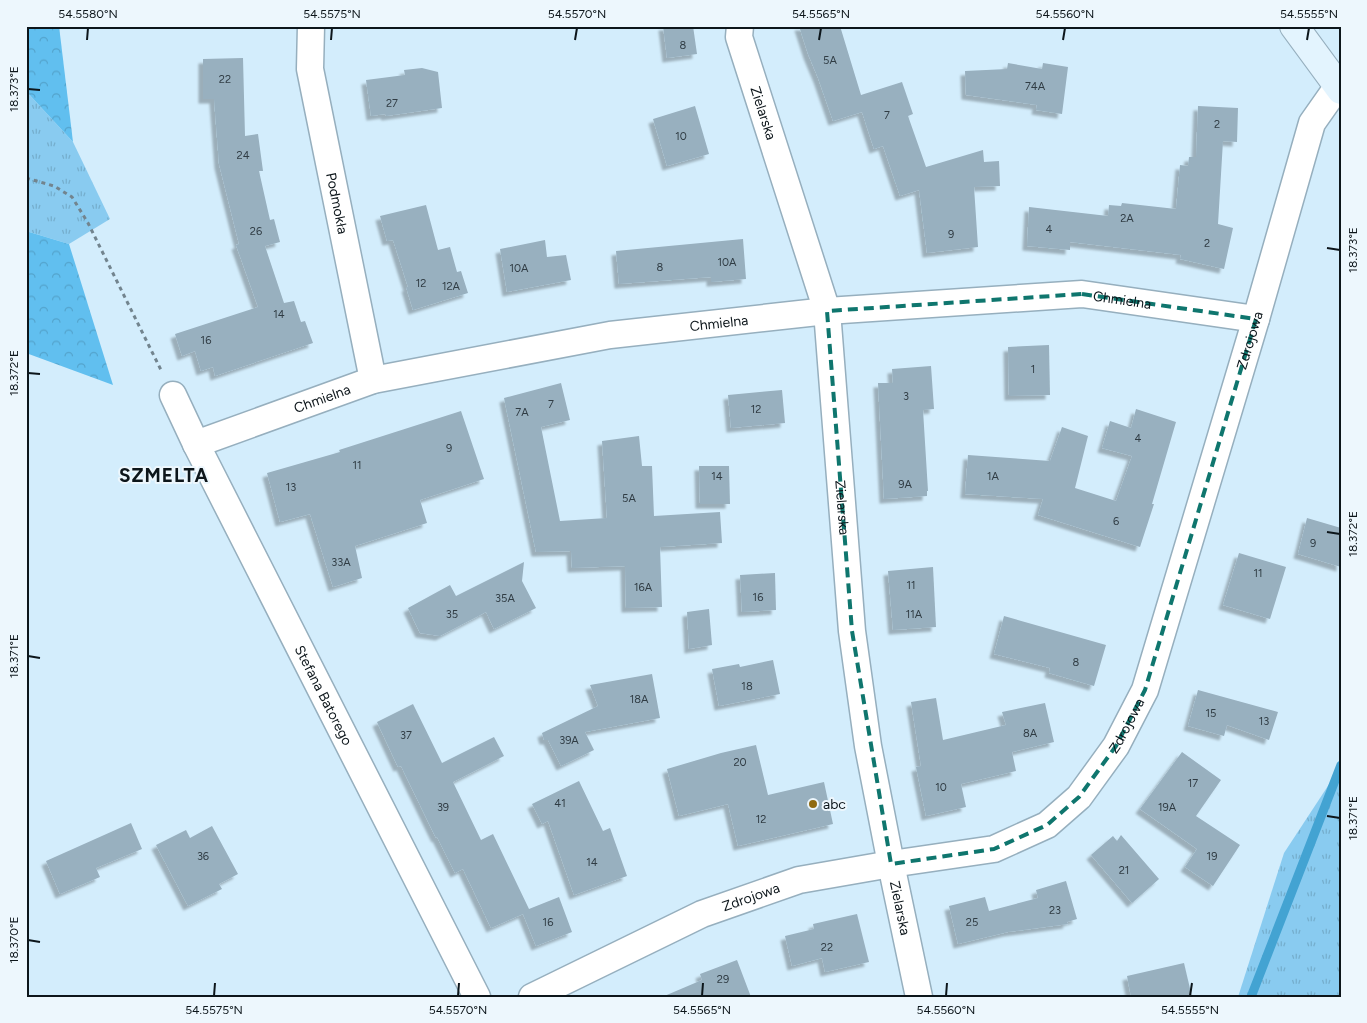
<svg xmlns="http://www.w3.org/2000/svg" width="1367" height="1023" viewBox="0 0 1367 1023" font-family="Figtree,sans-serif">
<defs>
<pattern id="grass-tufts" width="24" height="20" patternUnits="userSpaceOnUse" patternTransform="scale(1.25)"><rect width="24" height="20" fill="#89cbf0"/><path d="M3 7l-1-3M5 7V3M7 7l1-3M15 17l-1-3M17 17v-4M19 17l1-3" fill="none" stroke="#75aecd"/></pattern>
<pattern id="forest-crowns" width="20" height="18" patternUnits="userSpaceOnUse" patternTransform="scale(1.25)"><rect width="20" height="18" fill="#61bfef"/><path d="M2 6a3 3 0 1 1 6 0M12 15a3 3 0 1 1 6 0" fill="none" stroke="#53a3cc"/></pattern>
<filter id="shadow"><feDropShadow dx="-4.5" dy="4.5" stdDeviation="1" flood-color="#0004"/></filter>
</defs>
<rect width="100%" height="100%" fill="#d3edfc"/>
<g fill="url(#grass-tufts)">
<polygon points="26,91 73,142 110,219 69,244 26,231"/>
<polygon points="1341,766 1341,997 1238,997 1284,853"/>
</g>
<g fill="url(#forest-crowns)">
<polygon points="26,26 59,26 73,142 26,91"/>
<polygon points="26,231 69,244 113,385 26,353"/>
</g>
<g fill="none" stroke-linecap="round" stroke-linejoin="round">
<polyline stroke="#43a3d2" stroke-width="9" points="1251,997 1341,765"/>
</g>
<g fill="#98b0bf" filter="url(#shadow)">
<polygon points="663,26 693,26 697,54 667,58"/>
<polygon points="799,26 840,26 861,95 902,82 913,114 908,116 926,167 983,150 984,162 999,161 1000,186 974,187 978,247 927,253 919,190 900,196 883,146 874,149 862,112 833,121 818,78 808,54"/>
<polygon points="243,58 245,136 258,134 263,171 259,171 270,220 274,219 280,242 265,246 284,303 294,301 301,322 305,321 313,343 215,376 213,367 201,371 195,351 182,356 175,334 258,307 236,245 239,244 219,164 214,99 203,99 203,59"/>
<polygon points="1008,63 1042,69 1043,63 1068,67 1062,114 1036,110 1037,105 966,95 965,71 1007,69"/>
<polygon points="422,68 438,72 442,108 386,116 385,114 371,116 366,80 405,75 404,70"/>
<polygon points="695,106 709,154 667,166 653,119"/>
<polygon points="1198,106 1238,108 1237,142 1223,141 1218,224 1233,228 1224,269 1180,259 1181,255 1070,242 1070,250 1027,246 1029,207 1108,216 1109,205 1121,206 1122,203 1176,209 1180,165 1188,166 1189,157 1196,157"/>
<polygon points="426,205 438,250 450,247 457,272 461,271 468,293 413,310 406,287 408,287 393,240 387,241 380,216"/>
<polygon points="743,239 746,279 711,282 711,277 619,284 616,251"/>
<polygon points="545,240 547,257 566,255 571,280 507,292 500,249"/>
<polygon points="1049,345 1050,395 1009,396 1008,347"/>
<polygon points="931,366 934,409 923,410 928,491 927,491 927,496 884,499 878,383 893,383 892,369"/>
<polygon points="561,383 570,420 541,427 560,521 607,518 602,441 639,436 642,466 652,466 654,516 720,512 722,543 660,547 662,607 626,608 625,566 572,568 571,551 536,552 504,398"/>
<polygon points="782,390 785,423 731,428 728,395"/>
<polygon points="1136,409 1176,422 1152,504 1154,504 1140,547 1038,515 1043,499 965,494 968,455 1050,461 1062,427 1088,436 1075,488 1116,501 1132,456 1102,448 1110,421 1131,428"/>
<polygon points="461,411 484,479 420,500 427,523 355,546 362,578 333,587 310,514 280,522 267,473 340,452 339,450"/>
<polygon points="699,466 729,466 730,504 700,504"/>
<polygon points="1307,518 1341,528 1341,567 1298,554"/>
<polygon points="1239,553 1286,567 1270,619 1223,605"/>
<polygon points="524,562 522,581 536,608 494,629 486,612 440,636 420,633 408,608 450,585 456,596"/>
<polygon points="933,567 936,627 893,630 888,571"/>
<polygon points="775,573 776,610 742,612 740,575"/>
<polygon points="709,609 712,645 689,649 687,612"/>
<polygon points="1004,616 1106,645 1094,686 1049,673 1050,668 994,654"/>
<polygon points="773,660 780,694 719,706 712,669 739,664 740,667"/>
<polygon points="652,674 660,718 585,732 594,750 561,766 548,740 544,740 542,733 598,706 590,685"/>
<polygon points="1198,690 1278,712 1269,740 1227,725 1224,736 1188,726"/>
<polygon points="936,698 943,740 1006,725 1002,712 1045,703 1054,742 1012,752 1016,771 961,784 966,807 926,816 916,767 921,766 911,702"/>
<polygon points="413,704 442,763 494,737 504,756 453,782 481,840 493,834 529,909 559,897 572,932 536,946 523,914 491,928 463,869 455,873 437,837 436,838 401,766 398,767 377,722"/>
<polygon points="756,745 768,795 824,782 833,824 738,846 728,804 679,816 667,769 721,753"/>
<polygon points="1182,752 1221,780 1196,816 1240,845 1213,886 1185,867 1197,849 1140,809"/>
<polygon points="579,781 603,831 610,828 627,876 574,895 548,821 542,824 532,804"/>
<polygon points="131,823 142,849 96,868 100,877 60,894 46,861"/>
<polygon points="212,826 238,874 219,884 222,889 188,906 156,845 186,830 190,838"/>
<polygon points="1121,835 1159,879 1132,903 1091,855 1113,836 1117,841"/>
<polygon points="1066,881 1077,919 1067,922 1068,924 1008,932 958,944 949,906 985,897 989,911 1038,898 1036,890"/>
<polygon points="857,914 869,962 825,972 822,958 792,966 785,936 814,929 813,924"/>
<polygon points="737,960 751,997 662,997 702,980 700,974"/>
<polygon points="1184,963 1192,997 1131,997 1127,976"/>
</g>
<g fill="none" stroke-linecap="round" stroke-linejoin="round">
<defs>
<g id="street">
<path id="s1" d="M311,26L310,69L373,380"/>
<path id="s2" d="M740,26L739,37L827,311L852,631L868,746L891,864L919,997"/>
<path id="s3" d="M173,395L196,444L477,997"/>
<path id="s4" d="M196,444L373,380L610,335L827,311L1082,294L1256,319"/>
<path id="s5" d="M532,997L702,914L799,880L891,864L994,849L1047,825L1079,797L1116,746L1145,690L1256,319L1312,123L1338,86"/>
</g>
<polyline id="secondary" points="1294,26 1341,90"/>
</defs>
<use href="#street" stroke="#96afbe" stroke-width="29"/>
<use href="#secondary" stroke="#96afbe" stroke-width="30"/>
<polyline stroke="#72848e" stroke-width="3" stroke-dasharray="4 4" stroke-linecap="butt" points="26,178 54,186 72,197 88,223 162,372"/>
<use href="#street" stroke="#fff" stroke-width="26"/>
<use href="#secondary" stroke="#e3f4fe" stroke-width="28"/>
</g>
<path fill="none" stroke="#0f766e" stroke-width="4" stroke-dasharray="10 6" stroke-linejoin="round" d="M1082,294L1256,319L1145,690L1116,746L1079,797L1047,825L994,849L891,864L852,631L827,311Z"/>
<path fill="none" stroke="#0d161b" stroke-width="2" d="M87,40L88,28M331,40L332,28M575,40L577,28M819,40L821,28M1063,40L1065,28M1307,40L1309,28M28,89L40,90M1327,248L1340,250M28,373L40,374M1327,532L1340,534M28,656L40,658M1327,816L1340,818M28,940L40,942M214,996L215,983M458,996L459,983M702,996L703,983M946,996L947,983M1190,996L1192,983"/>
<circle fill="#906b11" stroke="#edf7fd" stroke-width="2" cx="813" cy="804" r="5"/>
<g text-anchor="middle" dominant-baseline="central" stroke-width="4" stroke-linejoin="round" paint-order="stroke">
<g font-size="11" fill="#303c44">
<text x="683" y="45">8</text>
<text x="830" y="60">5A</text>
<text x="225" y="79">22</text>
<text x="1035" y="86">74A</text>
<text x="392" y="103">27</text>
<text x="887" y="115">7</text>
<text x="1217" y="124">2</text>
<text x="681" y="136">10</text>
<text x="243" y="155">24</text>
<text x="1127" y="218">2A</text>
<text x="1049" y="229">4</text>
<text x="256" y="231">26</text>
<text x="951" y="234">9</text>
<text x="1207" y="243">2</text>
<text x="727" y="262">10A</text>
<text x="660" y="267">8</text>
<text x="519" y="268">10A</text>
<text x="421" y="283">12</text>
<text x="451" y="286">12A</text>
<text x="279" y="314">14</text>
<text x="206" y="340">16</text>
<text x="1033" y="369">1</text>
<text x="906" y="396">3</text>
<text x="551" y="404">7</text>
<text x="756" y="409">12</text>
<text x="522" y="412">7A</text>
<text x="1138" y="438">4</text>
<text x="449" y="448">9</text>
<text x="357" y="465">11</text>
<text x="717" y="476">14</text>
<text x="993" y="476">1A</text>
<text x="905" y="484">9A</text>
<text x="291" y="487">13</text>
<text x="629" y="498">5A</text>
<text x="1116" y="521">6</text>
<text x="1313" y="543">9</text>
<text x="341" y="562">33A</text>
<text x="1258" y="573">11</text>
<text x="911" y="585">11</text>
<text x="643" y="587">16A</text>
<text x="758" y="597">16</text>
<text x="505" y="598">35A</text>
<text x="452" y="614">35</text>
<text x="914" y="614">11A</text>
<text x="1076" y="662">8</text>
<text x="747" y="686">18</text>
<text x="639" y="699">18A</text>
<text x="1211" y="713">15</text>
<text x="1264" y="721">13</text>
<text x="1030" y="733">8A</text>
<text x="406" y="735">37</text>
<text x="569" y="740">39A</text>
<text x="740" y="762">20</text>
<text x="1193" y="783">17</text>
<text x="941" y="787">10</text>
<text x="560" y="803">41</text>
<text x="443" y="807">39</text>
<text x="1167" y="807">19A</text>
<text x="761" y="819">12</text>
<text x="203" y="856">36</text>
<text x="1212" y="856">19</text>
<text x="592" y="862">14</text>
<text x="1124" y="870">21</text>
<text x="1055" y="910">23</text>
<text x="548" y="922">16</text>
<text x="972" y="922">25</text>
<text x="827" y="947">22</text>
<text x="723" y="979">29</text>
</g>
<g font-size="14" fill="#0d161b" stroke="#edf7fd">
<text stroke="none"><textPath href="#s2" startOffset="91">Zielarska</textPath></text>
<text stroke="none"><textPath href="#s1" startOffset="180">Podmokła</textPath></text>
<text stroke="none"><textPath href="#s4" startOffset="944">Chmielna</textPath></text>
<text stroke="none"><textPath href="#s4" startOffset="539">Chmielna</textPath></text>
<text stroke="none"><textPath href="#s5" startOffset="1081">Zdrojowa</textPath></text>
<text stroke="none"><textPath href="#s4" startOffset="134">Chmielna</textPath></text>
<text stroke="none"><textPath href="#s2" startOffset="496">Zielarska</textPath></text>
<text stroke="none"><textPath href="#s3" startOffset="336">Stefana Batorego</textPath></text>
<text stroke="none"><textPath href="#s5" startOffset="676">Zdrojowa</textPath></text>
<text stroke="none"><textPath href="#s5" startOffset="241">Zdrojowa</textPath></text>
<text stroke="none"><textPath href="#s2" startOffset="901">Zielarska</textPath></text>
</g>
<g font-size="14" fill="#0d161b" stroke="#edf7fd" text-anchor="start">
<text x="823" y="804">abc</text>
</g>
<g font-size="19" font-weight="bold" letter-spacing="1" fill="#0d161b" stroke="#edf7fd">
<text x="164" y="475">SZMELTA</text>
</g>
</g>
<rect width="1367" height="1023" fill="none" stroke="#edf7fd" stroke-width="55"/>
<rect x="28" y="28" width="1312" height="968" fill="none" stroke="#0d161b" stroke-width="2"/>
<g font-size="12" text-anchor="middle" fill="#0d161b">
<text x="88" y="18">54.5580°N</text>
<text x="332" y="18">54.5575°N</text>
<text x="577" y="18">54.5570°N</text>
<text x="821" y="18">54.5565°N</text>
<text x="1065" y="18">54.5560°N</text>
<text x="1309" y="18">54.5555°N</text>
<text transform="translate(14 89) rotate(-90)" y="4">18.373°E</text>
<text transform="translate(1353 250) rotate(-90)" y="4">18.373°E</text>
<text transform="translate(14 373) rotate(-90)" y="4">18.372°E</text>
<text transform="translate(1353 534) rotate(-90)" y="4">18.372°E</text>
<text transform="translate(14 656) rotate(-90)" y="4">18.371°E</text>
<text transform="translate(1353 818) rotate(-90)" y="4">18.371°E</text>
<text transform="translate(14 940) rotate(-90)" y="4">18.370°E</text>
<text x="214" y="1014">54.5575°N</text>
<text x="458" y="1014">54.5570°N</text>
<text x="702" y="1014">54.5565°N</text>
<text x="946" y="1014">54.5560°N</text>
<text x="1190" y="1014">54.5555°N</text>
</g>
</svg>
